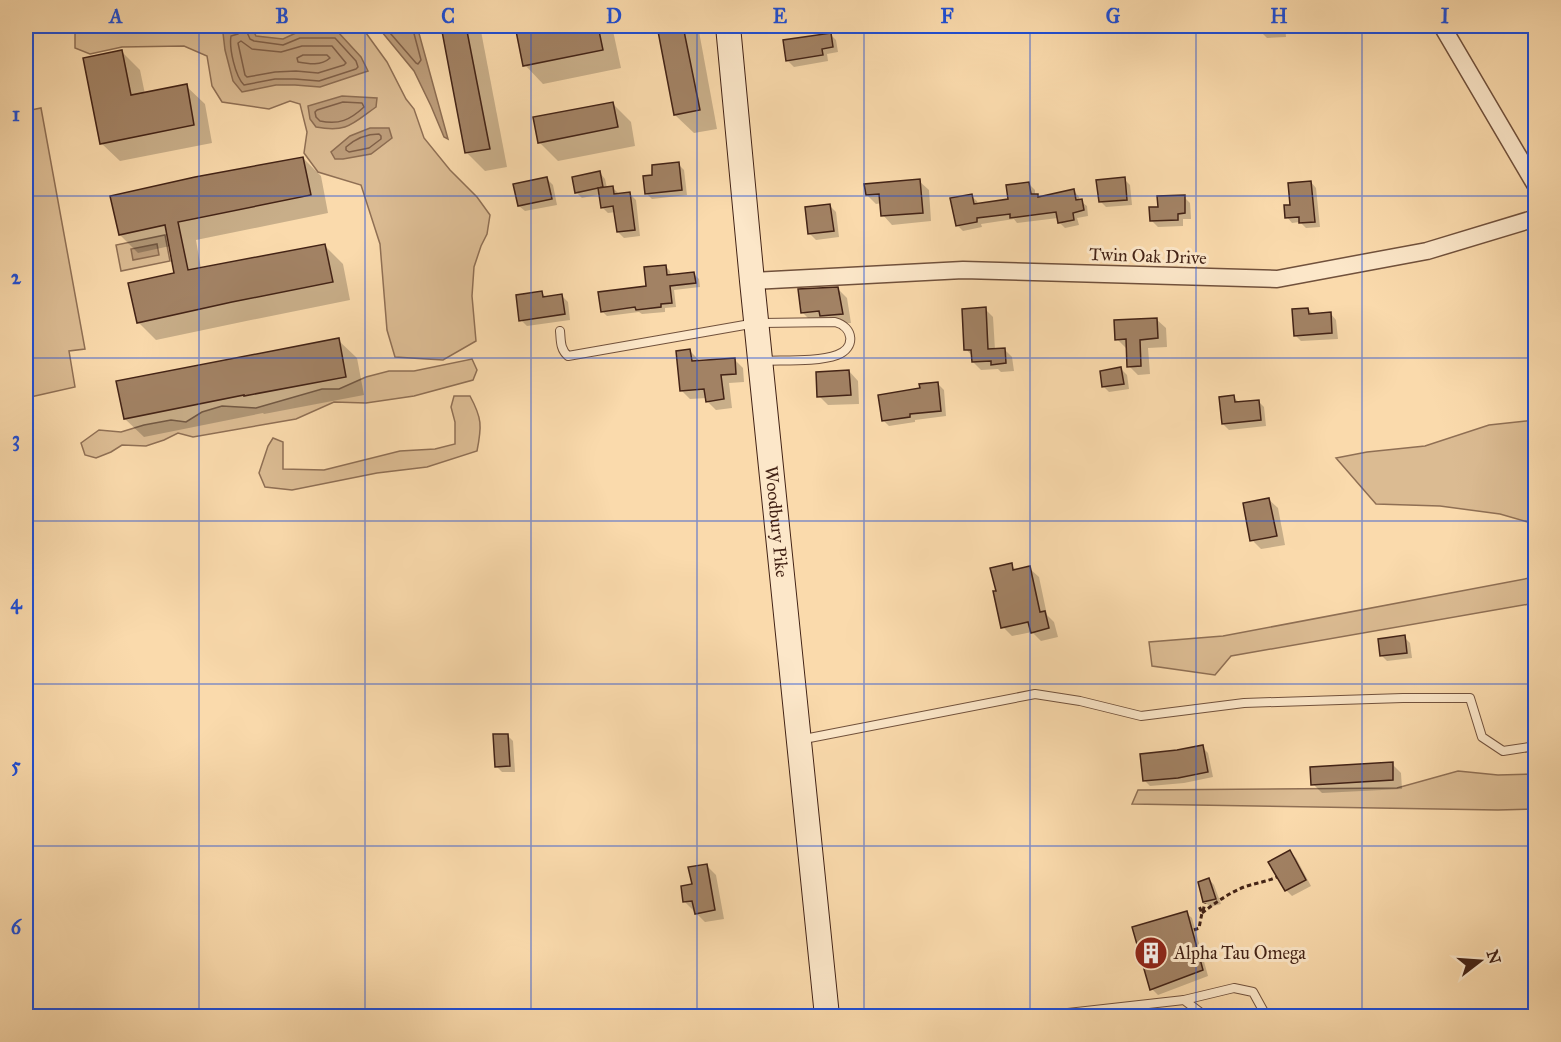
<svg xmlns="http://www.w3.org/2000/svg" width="1561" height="1042" viewBox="0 0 1561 1042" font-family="'IM FELL Great Primer',serif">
<rect width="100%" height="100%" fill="#fadaac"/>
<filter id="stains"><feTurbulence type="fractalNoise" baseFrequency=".00333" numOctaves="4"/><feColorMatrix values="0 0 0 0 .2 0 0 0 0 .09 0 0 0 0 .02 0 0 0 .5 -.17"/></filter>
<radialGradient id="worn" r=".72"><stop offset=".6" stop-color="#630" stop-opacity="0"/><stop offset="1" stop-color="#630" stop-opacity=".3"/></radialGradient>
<g fill="#dbbb92" stroke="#8f6f54" stroke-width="1.5">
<polygon points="75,26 361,26 387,62 406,99 414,109 424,138 450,170 477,197 490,215 487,234 481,246 474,267 472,296 476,341 443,360 395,357 387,330 380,244 361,185 318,172 304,153 307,132 300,104 290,101 269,109 222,102 212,86 207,56 184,46 122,47 90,54 75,48"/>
<polygon points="41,108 85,349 69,351 75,387 26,398 26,111"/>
<polygon points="165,235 170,261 121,271 116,245"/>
<polygon points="472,359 477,370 473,380 414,396 366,403 334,402 296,419 193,437 178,433 164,440 146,446 122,445 111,452 96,458 85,455 81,443 99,430 121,432 144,425 171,420 186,422 202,412 222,406 256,408 322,389 339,389 366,377 389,371 414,371"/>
<path d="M454,396H470C482,418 482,426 477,451L427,467L377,473L292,490L265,487L259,473L268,446L273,438L283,442V469L324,470L400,451L435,449L455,444V422L451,407Z"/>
<polygon points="1535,420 1535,524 1500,514 1440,506 1376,504 1336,458 1367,452 1425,446 1489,425"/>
<polygon points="1535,577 1535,603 1231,656 1215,675 1152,666 1149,642 1223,636"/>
<polygon points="1458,771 1498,775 1535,774 1535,809 1498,810 1132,804 1138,790 1397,788"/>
</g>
<g fill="#bc9c79" stroke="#8c6c51" stroke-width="1.5">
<polygon points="243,26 251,26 256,36 283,39 298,32 338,32 361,57 368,71 320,87 295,85 276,85 242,92 233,81 225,50 223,33"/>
<polygon points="377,26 417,26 448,139 444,137 431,106 414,71"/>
<path d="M342,96L377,98L376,107C352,124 347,133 316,127L310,119L308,106Z"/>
<polygon points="370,128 389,128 392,138 371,154 343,159 335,159 331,152 350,136"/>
<polygon points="157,244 159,255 133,260 131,249"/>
</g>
<g fill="#0003">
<polygon points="442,26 480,26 507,167 485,171 467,153"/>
<polygon points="517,26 612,26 621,68 543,84 525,65"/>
<polygon points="658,26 698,26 717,129 694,133 675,115"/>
<polygon points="949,26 968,26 968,27 953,29"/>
<polygon points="1261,26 1285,26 1286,37 1267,38 1261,32"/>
<polygon points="830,34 836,40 838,52 827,54 828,61 794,67 788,61"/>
<polygon points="122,52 140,70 145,94 186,86 205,104 212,143 120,161 101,143"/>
<polygon points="612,103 631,122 635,146 558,161 539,142"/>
<polygon points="303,158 321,176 328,213 196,240 201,269 325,246 343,264 350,300 251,320 156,340 138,322 176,274 170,246 138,253 120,235"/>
<polygon points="678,164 684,170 687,195 652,199 646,193 654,176"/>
<polygon points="600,173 605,179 607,188 613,188 619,194 630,194 636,200 640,236 624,238 618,232 616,212 608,213 602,207 601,194 582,198 576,192"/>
<polygon points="547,179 553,185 557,205 525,211 519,206"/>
<polygon points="1124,179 1130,185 1132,205 1106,207 1100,201"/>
<polygon points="919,181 929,190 931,221 892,225 883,215 882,203 876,204 867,195"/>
<polygon points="1311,182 1316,188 1320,227 1306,228 1300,222 1292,223 1287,217 1292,206"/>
<polygon points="1029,184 1035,190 1035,195 1040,198 1074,191 1079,197 1080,201 1087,206 1088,216 1077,218 1079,225 1065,228 1059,222 1058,218 1017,223 1014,219 981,224 982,227 963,231 957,225 971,196 977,201 978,205 1010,201"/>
<polygon points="1184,197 1190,203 1191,219 1183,219 1183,226 1158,227 1152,221 1159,209"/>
<polygon points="830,206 836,212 839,237 816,240 810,234"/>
<polygon points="665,266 670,271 671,276 694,274 699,279 700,287 674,290 676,307 665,308 665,312 642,314 639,312 607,316 602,311 648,287"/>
<polygon points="838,289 847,298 851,323 831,324 812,322 803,313"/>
<polygon points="542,293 547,298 562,296 568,302 570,320 527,326 521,320"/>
<polygon points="985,309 993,317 995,350 1004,349 1012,357 1014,371 1001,372 998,369 981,370 973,362 973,357 966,349"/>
<polygon points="1308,309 1314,315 1331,314 1336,320 1338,339 1301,341 1295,335"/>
<polygon points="1156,319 1166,328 1167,347 1148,348 1150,374 1138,375 1129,366 1128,348 1126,348 1117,339"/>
<polygon points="338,340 357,358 364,395 264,414 263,413 144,437 125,419"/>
<polygon points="690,351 699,360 699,362 734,359 743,368 744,382 729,383 732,408 716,410 707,401 707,398 690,399 681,390"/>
<polygon points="1121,369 1127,375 1129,389 1109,392 1103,386"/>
<polygon points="849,371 858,381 859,404 828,405 819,396"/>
<polygon points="938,384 944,390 946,416 915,420 915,422 889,426 883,420 922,390"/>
<polygon points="1233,397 1240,403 1258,401 1264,407 1266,426 1229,430 1223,424"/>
<polygon points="1268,499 1278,508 1285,545 1261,549 1252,540"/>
<polygon points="1011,565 1017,571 1029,568 1039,577 1047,615 1054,622 1058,637 1041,641 1032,632 1012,636 1003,627 997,592"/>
<polygon points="1404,637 1410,643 1412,658 1387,661 1381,655"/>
<polygon points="507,735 513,741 515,772 502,772 496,766"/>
<polygon points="1202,747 1208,753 1213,777 1184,783 1150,786 1144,780"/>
<polygon points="1392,764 1401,773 1402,789 1322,793 1313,784"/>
<polygon points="1290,852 1296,858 1311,886 1292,896 1286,890"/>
<polygon points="707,866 716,875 724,919 705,922 696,913 696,911 694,911 685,902 693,885"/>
<polygon points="1209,879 1214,885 1221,904 1210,907 1204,901"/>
<polygon points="1186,913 1192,918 1208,976 1158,995 1152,989"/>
</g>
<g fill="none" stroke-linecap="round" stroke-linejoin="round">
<g stroke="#806048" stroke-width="1.5">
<polyline points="384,26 416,63 418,64 421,60 412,26"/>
<path d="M242,30H246L250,39L254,41L283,45L300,38H335L356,61L358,67L356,69L319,81L295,79H275L244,85C235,76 229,48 231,36L238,34Z"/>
<polygon points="241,41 252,49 281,52 302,46 332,46 346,63 344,65 318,73 296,71 275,72 247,77 245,75 238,43"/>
<path d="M303,55H327L330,58C321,66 309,64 298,62L297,58Z"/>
<path d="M343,102L362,103L364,107C350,120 339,125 320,121L316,117L315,112L317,110Z"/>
<path d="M379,134L381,136V139L369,148L349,152L346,150V147C355,139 367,134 379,134Z"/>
</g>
</g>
<g fill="#a28264" stroke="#432316" stroke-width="1.5">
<polygon points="441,26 466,26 490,149 465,153"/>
<polygon points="515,26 573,26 573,29 590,26 598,26 603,50 523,66"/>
<polygon points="657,26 683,26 700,110 674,115"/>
<polygon points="831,33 833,47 822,49 823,55 786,61 783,40"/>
<polygon points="122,50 131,95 187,84 194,125 100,144 83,58"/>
<polygon points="613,102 618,127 538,143 533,117"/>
<polygon points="303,157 311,195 178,222 188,270 325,244 333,282 232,302 137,323 128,283 174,273 165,225 119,235 110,196 195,177"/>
<polygon points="679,162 682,190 645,194 643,176 652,175 652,165"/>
<polygon points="600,171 603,187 575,193 572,177"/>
<polygon points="547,177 552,199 518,206 513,184"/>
<polygon points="1125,177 1127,200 1099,202 1096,180"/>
<polygon points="920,179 923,213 881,216 879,194 866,195 864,184"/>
<polygon points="1311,181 1315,222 1299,223 1299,217 1285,218 1284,205 1290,205 1288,183"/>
<polygon points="1029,182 1031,194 1038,194 1038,197 1074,189 1076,200 1082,199 1084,210 1073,213 1074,220 1058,223 1056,212 1010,218 1010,214 977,218 977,222 956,226 950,198 972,194 974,204 1008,199 1006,185"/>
<polygon points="613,186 614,194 630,192 635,230 617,232 613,206 601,208 598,188"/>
<polygon points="1185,195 1185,213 1178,214 1178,220 1150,221 1149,207 1158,207 1157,196"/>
<polygon points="830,204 834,231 808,234 805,207"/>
<polygon points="666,265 667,275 694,272 696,283 670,286 672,303 661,304 661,307 636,310 635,307 601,312 598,292 646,286 644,267"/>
<polygon points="838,287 843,314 820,316 819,311 801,313 798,289"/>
<polygon points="542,291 543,297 562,294 565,314 519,321 516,295"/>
<polygon points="986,307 988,349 1005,348 1006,363 991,365 991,361 972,362 971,350 964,350 962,309"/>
<polygon points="1308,308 1309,314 1331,312 1332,333 1294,336 1292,309"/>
<polygon points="1157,318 1158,338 1140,340 1141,366 1127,367 1126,339 1115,340 1114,320"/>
<polygon points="339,338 346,377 244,396 244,395 124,419 116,381"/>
<polygon points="690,349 692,361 735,358 736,374 721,375 724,399 706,402 704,389 680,391 676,351"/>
<polygon points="1121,367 1124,384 1102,387 1100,371"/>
<polygon points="849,370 851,395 817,397 816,372"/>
<polygon points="938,382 941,411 910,414 910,417 882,421 878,395 920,388 919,384"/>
<polygon points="1234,395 1235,402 1259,400 1261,420 1222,424 1219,397"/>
<polygon points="1269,498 1277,536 1250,541 1243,503"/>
<polygon points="1012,563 1013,570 1030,566 1040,612 1045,611 1049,628 1031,633 1028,622 1001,628 993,591 996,591 990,568"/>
<polygon points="1405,635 1407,653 1380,656 1378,639"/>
<polygon points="493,734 508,734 510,766 495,767"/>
<polygon points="1203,745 1208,772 1178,778 1143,781 1140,754 1177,750"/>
<polygon points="1393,762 1393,780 1311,785 1310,767"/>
<polygon points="1290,850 1306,880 1285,891 1268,862"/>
<polygon points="707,864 715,910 695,914 692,901 683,902 681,886 692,884 688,867"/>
<polygon points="1209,878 1216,899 1203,902 1198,882"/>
<polygon points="1187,911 1203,970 1150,990 1132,927"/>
</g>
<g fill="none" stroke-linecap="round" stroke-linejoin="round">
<defs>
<g id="lane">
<path d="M560,331C561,341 560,349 568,356L756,323L835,322C854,327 856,348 837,355C818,362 783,360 762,361"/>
<polyline points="799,740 1035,694 1080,701 1141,716 1244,703 1403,698 1470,698 1482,737 1503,751 1536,746"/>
<polyline points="1184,1000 1234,988 1253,992 1264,1012 1263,1016"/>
<polyline points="1041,1016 1184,1000 1205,1016"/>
</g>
<g id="street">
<polyline points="1442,26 1536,186"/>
<polyline points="752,281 963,270 1277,279 1427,251 1536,218"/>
</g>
<g id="secondary">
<path id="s1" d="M728,26L752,281L827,1016"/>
</g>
</defs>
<use href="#lane" stroke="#71513c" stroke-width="10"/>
<use href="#street" stroke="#71513c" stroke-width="19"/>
<use href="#secondary" stroke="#432316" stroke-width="26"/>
<g stroke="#432316" stroke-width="3" stroke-dasharray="4.5 3" stroke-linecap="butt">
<polyline points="1203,911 1205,903"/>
<path d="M1202,913C1215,903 1229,893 1244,887C1255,883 1266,882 1277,877"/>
<polyline points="1194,930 1199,928 1202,913 1199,906"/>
</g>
<use href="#lane" stroke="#fce7c9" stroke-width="8"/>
<use href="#street" stroke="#fce7c9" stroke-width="16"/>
<use href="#secondary" stroke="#fce7c9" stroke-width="24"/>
</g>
<path fill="none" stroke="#1d4ed8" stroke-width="1.5" stroke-opacity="0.55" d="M199,26V1016M365,26V1016M531,26V1016M697,26V1016M864,26V1016M1030,26V1016M1196,26V1016M1362,26V1016M26,196H1536M26,358H1536M26,521H1536M26,684H1536M26,846H1536"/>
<defs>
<symbol id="building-disc" viewBox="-11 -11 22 22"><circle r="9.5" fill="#8f2418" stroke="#fce7c9"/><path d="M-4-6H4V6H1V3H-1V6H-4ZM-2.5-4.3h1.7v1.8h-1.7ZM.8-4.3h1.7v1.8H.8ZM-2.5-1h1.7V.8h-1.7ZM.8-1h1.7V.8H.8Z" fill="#fff"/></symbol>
</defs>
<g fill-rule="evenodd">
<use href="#building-disc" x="1132" y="934" width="38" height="38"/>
</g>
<g text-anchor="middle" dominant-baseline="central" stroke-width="6" stroke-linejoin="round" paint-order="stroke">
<g font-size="18" fill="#432316" stroke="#fce7c9">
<text transform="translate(1148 256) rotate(2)">Twin Oak Drive</text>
<text stroke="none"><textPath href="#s1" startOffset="498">Woodbury Pike</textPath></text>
</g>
<g font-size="18" fill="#432316" stroke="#fce7c9" text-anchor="start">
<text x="1174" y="953">Alpha Tau Omega</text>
</g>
</g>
<rect width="1561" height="1042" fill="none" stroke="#fadaac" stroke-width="66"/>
<g transform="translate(1480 961) rotate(73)" stroke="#fce7c9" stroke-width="4.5" paint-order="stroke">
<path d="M0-4.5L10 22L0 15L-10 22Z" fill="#432316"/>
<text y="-9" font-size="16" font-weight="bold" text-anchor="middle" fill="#432316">N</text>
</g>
<rect x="33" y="33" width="1495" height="976" fill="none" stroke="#1d4ed8" stroke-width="2"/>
<g font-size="20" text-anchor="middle" font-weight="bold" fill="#1d4ed8">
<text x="116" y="23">A</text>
<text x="282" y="23">B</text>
<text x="448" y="23">C</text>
<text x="614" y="23">D</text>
<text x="780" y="23">E</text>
<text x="947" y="23">F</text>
<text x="1113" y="23">G</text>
<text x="1279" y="23">H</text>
<text x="1445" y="23">I</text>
<text x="16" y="121">1</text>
<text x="16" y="284">2</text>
<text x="16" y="446">3</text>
<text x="16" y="609">4</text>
<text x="16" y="772">5</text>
<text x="16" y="934">6</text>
</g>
<rect width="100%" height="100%" filter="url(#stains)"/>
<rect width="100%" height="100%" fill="url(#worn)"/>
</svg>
